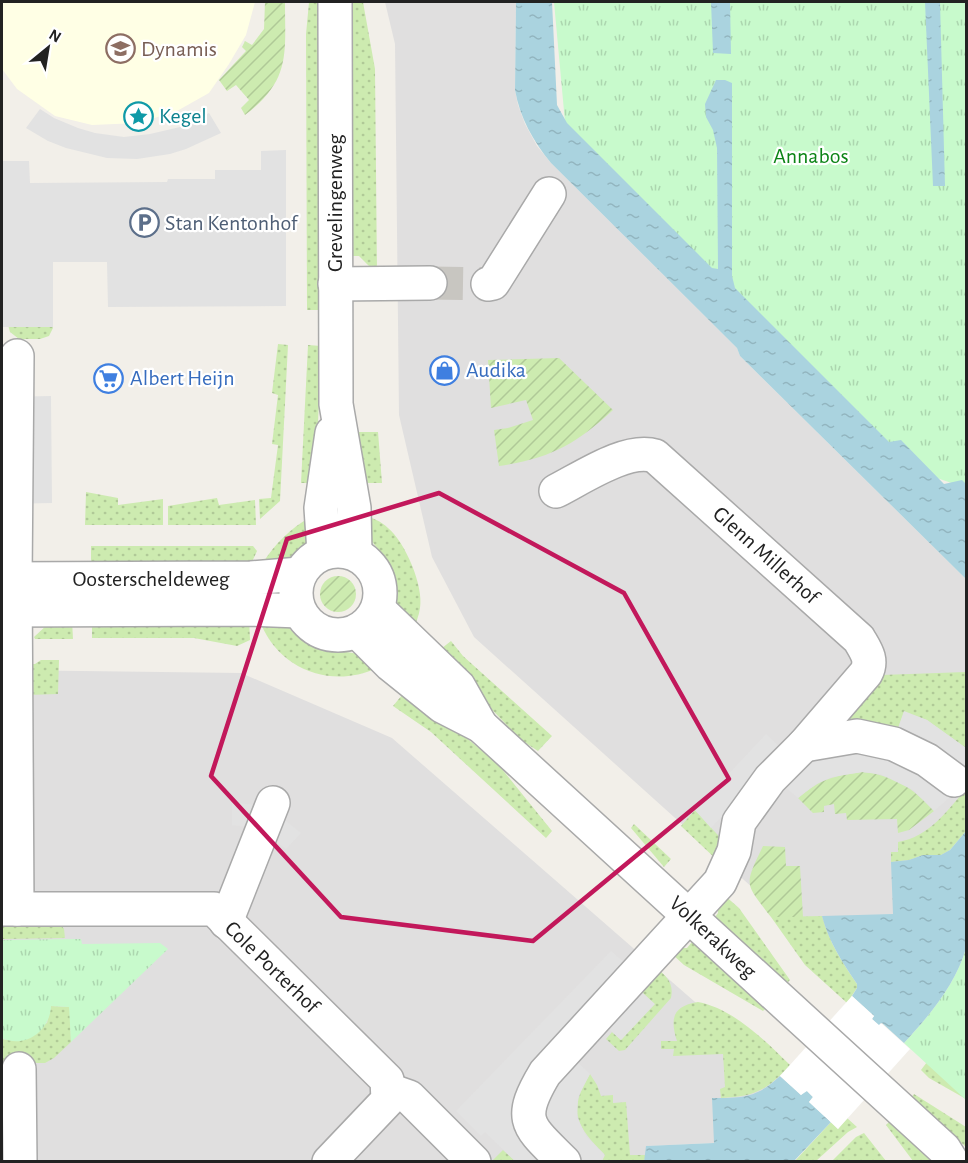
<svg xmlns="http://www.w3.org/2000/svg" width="968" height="1163" viewBox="0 0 968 1163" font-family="'Alegreya Sans',sans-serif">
<defs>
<pattern id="grass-dots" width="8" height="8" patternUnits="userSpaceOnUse" patternTransform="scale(1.5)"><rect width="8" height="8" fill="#cdebb0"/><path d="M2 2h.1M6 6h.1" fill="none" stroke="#b0c997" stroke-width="1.8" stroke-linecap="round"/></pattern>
<pattern id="park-tufts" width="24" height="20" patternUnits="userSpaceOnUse" patternTransform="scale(1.5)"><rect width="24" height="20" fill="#c8facc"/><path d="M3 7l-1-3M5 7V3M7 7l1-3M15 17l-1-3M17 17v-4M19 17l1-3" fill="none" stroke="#acd6af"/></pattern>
<pattern id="garden-furrows" width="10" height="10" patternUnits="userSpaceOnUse" patternTransform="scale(1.5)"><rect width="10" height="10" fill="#cdebb0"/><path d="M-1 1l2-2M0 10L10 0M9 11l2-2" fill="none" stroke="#b0c997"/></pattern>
<pattern id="water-ripples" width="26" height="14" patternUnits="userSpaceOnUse" patternTransform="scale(1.5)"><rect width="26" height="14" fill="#aad3df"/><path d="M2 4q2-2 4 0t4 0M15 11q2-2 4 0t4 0" fill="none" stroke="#92b5bf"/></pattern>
</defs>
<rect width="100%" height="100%" fill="#f2efe9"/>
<g fill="#e0dfdf">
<polygon points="385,2 516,2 515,90 518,105 525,124 537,146 551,163 737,348 740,356 966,579 966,831 894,914 831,940 804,934 474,637 432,557 399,415 395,44"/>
<polygon points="2,670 241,673 392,738 780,1076 714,1143 647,1146 644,1161 2,1162"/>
</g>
<polygon fill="#ffffe5" points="2,2 255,2 246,35 229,64 209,93 177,111 138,123 92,125 55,116 17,89 2,69"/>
<g fill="url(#grass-dots)">
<polygon points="309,2 320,2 321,310 307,310 306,34"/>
<polygon points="352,2 363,2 375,69 377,272 372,269 359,256 353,256"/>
<polygon points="51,324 53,328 49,336 40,339 19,339 10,332 8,325"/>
<polygon points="278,344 288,345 280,501 260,519 259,499 271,498 278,445 272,444 278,395 272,393"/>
<polygon points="308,345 321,346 321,360 315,483 301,483"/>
<polygon points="358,432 378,432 382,483 361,483"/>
<polygon points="86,492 118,498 118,505 163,499 163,525 85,525"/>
<polygon points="217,498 219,505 255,500 256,525 168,525 168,506"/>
<path d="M363,515C372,518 381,521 388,528C405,542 424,586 420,608C419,616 416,623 412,630L397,607L394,574L388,561L369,538Z"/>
<path d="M309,518L307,543C291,558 286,562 264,561C275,544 291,528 309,518Z"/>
<polygon points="91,546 253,546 257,551 249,568 91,569"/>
<polygon points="249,618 250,640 237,646 194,638 92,638 92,619"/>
<polygon points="72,620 73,639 35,639 34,637 48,624"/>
<path d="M261,624H285L296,635L315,647L359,654L377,668C332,689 280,670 261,624Z"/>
<polygon points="451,641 463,656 552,736 538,751 521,740 437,652"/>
<polygon points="41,660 59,660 58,694 28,695 28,664 35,664"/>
<polygon points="966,672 966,748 927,720 904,712 898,728 846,723 845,715 881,675"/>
<polygon points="407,689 497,763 552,831 546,838 431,732 393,706"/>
<path d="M966,789V831L950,850L941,855H923L909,860L891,862V852H898V842C929,837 946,812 966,789Z"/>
<polygon points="695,810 726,844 718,861 681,826"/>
<polygon points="634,824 671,859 664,867 631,828"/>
<polygon points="723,894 739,908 790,980 787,983 715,917 718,913 718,900"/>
<path d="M822,916C829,942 842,962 857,984V988L847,1003L805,965L771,917Z"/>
<polygon points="2,921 58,921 64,929 65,938 2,939"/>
<polygon points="692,942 765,1009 763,1011 684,965 671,953 675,948 687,948"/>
<path d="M657,968C667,977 674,983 671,998L625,1050L619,1051L606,1039L612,1032L621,1040L654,1004L639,990Z"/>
<path d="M698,1002C734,1009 764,1040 790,1065C767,1090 755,1097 721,1098L720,1089L725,1087L723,1054L673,1056L674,1049H661V1041H677C670,1019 672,1006 698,1002Z"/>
<polygon points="51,1006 70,1007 71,1042 54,1058 45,1063 2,1063 2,1038 5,1040 47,1023"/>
<polygon points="936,1050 966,1099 929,1078 921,1070"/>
<path d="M590,1074L597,1085L601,1096L613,1095V1103L626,1102L630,1155H646L644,1161H602L604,1154C577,1127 567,1111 590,1074Z"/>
<polygon points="914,1094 966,1127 966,1147 911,1098"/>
<polygon points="847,1118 857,1127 848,1132 816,1161 794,1162 831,1122 838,1129"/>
<polygon points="889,1122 931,1161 913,1161 886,1125"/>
<polygon points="864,1133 886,1161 832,1161 856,1137"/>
<polygon points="503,1150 515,1161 491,1162"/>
</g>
<g fill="url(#park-tufts)">
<polygon points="554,2 966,2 966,488 902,466 566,133"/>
<path d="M81,939L82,944L160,943L168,949L71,1042L69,1007L51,1006C50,1031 25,1049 2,1038V940Z"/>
<path d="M966,948V1100L904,1043C929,1016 956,984 966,948Z"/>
</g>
<g fill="url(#garden-furrows)">
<path d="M265,2H285C285,54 291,80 245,115L241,108L249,100L236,85L227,91L219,80L246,51L242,47L245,41L252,45L264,29Z"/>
<path d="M559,358L613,410C575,445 551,458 499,466L494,430L508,428L533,420L526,400L491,408L488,360Z"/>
<circle cx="338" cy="594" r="18"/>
<path d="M862,772C894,775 913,788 934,811L909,830L898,833L897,819L847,820L846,813L835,814L834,804L824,806V812L813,813L798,798C823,778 830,777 862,772Z"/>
<path d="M763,846L785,847L786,866H800L803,917H771C744,882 744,886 763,846Z"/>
</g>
<g fill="#e2e2e2">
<polygon points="40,109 54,118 78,128 95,133 124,137 150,134 180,127 209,113 221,133 186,149 170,154 137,159 107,158 66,148 48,141 26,128"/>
<polygon points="286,150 286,306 108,307 107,262 53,262 53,327 2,327 2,161 29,161 30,183 167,182 168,179 215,179 215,170 261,170 261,151"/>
<polygon points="51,396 52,503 4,504 2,397"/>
<polygon points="904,711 927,720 966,748 966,777 949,798 934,811 913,790 880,774 862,772 832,777 816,784 798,798 765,770 711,828 695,810 766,734 802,768 824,757 854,751 889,755"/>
<polygon points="232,802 262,806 276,813 301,833 286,849 257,828 232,825"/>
<polygon points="611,951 627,965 621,973 655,1004 621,1040 587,1009 556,1042 590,1074 578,1097 577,1117 586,1136 605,1155 602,1161 515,1161 485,1132 481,1136 456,1111"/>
</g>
<g fill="url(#water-ripples)">
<path d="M516,2H552L557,105L567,123L712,268L718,269L717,148L713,130L706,117L705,104L716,80H725L732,83V276L735,288L889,442L901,440L944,484L962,480L966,484V579L740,356L737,348L551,163C533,141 520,118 515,90Z"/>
<polygon points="711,2 730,2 731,54 713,53"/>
<polygon points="925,2 940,2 945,186 933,186"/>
<path d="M966,831V948C956,984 929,1016 904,1043L882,1023L879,1026L872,1019L874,1016L852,996L857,988V984C842,962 829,942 822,916L893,914L891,862L909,860L923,855H941L950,850Z"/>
<path d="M780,1076L801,1095L806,1090L813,1097L809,1102L831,1122L794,1161L644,1162L646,1146L714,1143L712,1098C742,1098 757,1098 780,1076Z"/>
</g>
<polygon fill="#fff" points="852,996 874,1016 872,1019 879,1025 881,1023 910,1049 838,1129 809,1102 813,1097 807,1091 801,1095 780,1076"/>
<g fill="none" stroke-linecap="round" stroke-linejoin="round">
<polyline stroke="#c8c6c1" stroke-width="33" stroke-dasharray="33 16" stroke-linecap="butt" points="430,283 488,284"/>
<defs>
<g id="minor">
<polyline points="335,2 336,404 354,508 355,553"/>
<polyline points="335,284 430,283"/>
<polyline points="488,284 493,283 549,194"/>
<polyline points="17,356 15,579 17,909"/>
<path d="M556,491C582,478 627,447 655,456L859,639C866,651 873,660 866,673L804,745L770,779L739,822L734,851L720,882L545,1073C516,1121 528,1126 564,1162"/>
<circle cx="338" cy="593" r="42"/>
<polyline points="324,552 321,508 332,433"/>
<polyline points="2,579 251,578 300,574"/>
<polyline points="378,609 459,687 481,726"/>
<polyline points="2,610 250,609 299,611"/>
<polyline points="357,631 391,665 442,706 481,726 944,1149 952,1162"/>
<polyline points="804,745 857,736 894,744 927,760 954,780"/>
<polyline points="2,909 214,909 387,1080 388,1100 329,1162"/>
<polyline points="226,922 273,803"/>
<polyline points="19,1069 20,1162"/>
<polyline points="389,1090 409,1097 474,1162"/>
</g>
</defs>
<use href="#minor" stroke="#a9a9a9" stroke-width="36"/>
<use href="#minor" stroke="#fff" stroke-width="33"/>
</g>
<path fill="none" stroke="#c2185b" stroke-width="4.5" stroke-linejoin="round" d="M439,493L624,593L729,779L533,941L341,917L211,776L287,539Z"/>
<defs>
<symbol id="school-ring" viewBox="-11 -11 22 22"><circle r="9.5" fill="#fff" stroke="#8d6e63" stroke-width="1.5"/><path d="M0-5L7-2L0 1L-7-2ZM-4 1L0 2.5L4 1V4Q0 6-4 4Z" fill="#8d6e63"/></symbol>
<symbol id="sight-ring" viewBox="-11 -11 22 22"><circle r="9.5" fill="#fff" stroke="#0f9aa8" stroke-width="1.5"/><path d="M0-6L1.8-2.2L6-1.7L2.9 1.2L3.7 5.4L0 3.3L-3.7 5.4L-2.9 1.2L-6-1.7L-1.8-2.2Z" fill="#0f9aa8"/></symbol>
<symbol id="parking-ring" viewBox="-11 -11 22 22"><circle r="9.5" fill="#fff" stroke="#5c6f8a" stroke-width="1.5"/><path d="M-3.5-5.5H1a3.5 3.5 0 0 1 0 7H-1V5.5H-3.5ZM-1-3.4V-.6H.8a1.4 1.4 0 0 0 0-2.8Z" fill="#5c6f8a"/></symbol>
<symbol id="shop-ring" viewBox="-11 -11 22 22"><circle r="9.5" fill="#fff" stroke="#3f7fe0" stroke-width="1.5"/><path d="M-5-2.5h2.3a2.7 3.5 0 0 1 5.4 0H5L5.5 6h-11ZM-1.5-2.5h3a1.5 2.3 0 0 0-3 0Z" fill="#3f7fe0"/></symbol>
<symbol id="supermarket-ring" viewBox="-11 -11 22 22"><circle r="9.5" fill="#fff" stroke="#3f7fe0" stroke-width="1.5"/><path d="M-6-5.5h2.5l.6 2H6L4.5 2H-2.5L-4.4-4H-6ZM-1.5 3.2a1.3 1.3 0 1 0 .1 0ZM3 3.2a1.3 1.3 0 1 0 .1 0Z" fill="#3f7fe0"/></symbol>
</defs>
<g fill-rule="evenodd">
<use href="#school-ring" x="104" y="32" width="33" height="33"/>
<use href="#sight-ring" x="122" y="100" width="33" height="33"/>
<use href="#parking-ring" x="128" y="206" width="33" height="33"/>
<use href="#shop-ring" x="428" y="354" width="33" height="33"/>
<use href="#supermarket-ring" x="92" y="362" width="33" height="33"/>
</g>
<g text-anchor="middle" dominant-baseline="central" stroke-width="4.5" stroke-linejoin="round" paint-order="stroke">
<g font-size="22" fill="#785e54" stroke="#fff" text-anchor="start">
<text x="141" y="49">Dynamis</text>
</g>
<g font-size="22" fill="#0d838f" stroke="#fff" text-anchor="start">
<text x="159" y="116">Kegel</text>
</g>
<g font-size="22" fill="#0c8416" stroke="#fff">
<text x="811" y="156">Annabos</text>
</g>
<g font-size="22" fill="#222" stroke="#fff">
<text transform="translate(335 203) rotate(-90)">Grevelingenweg</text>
<text transform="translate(766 555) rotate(42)">Glenn Millerhof</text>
<text x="151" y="579">Oosterscheldeweg</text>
<text transform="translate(713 937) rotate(43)">Volkerakweg</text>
<text transform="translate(272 967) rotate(44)">Cole Porterhof</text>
</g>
<g font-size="22" fill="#4e5e75" stroke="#fff" text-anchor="start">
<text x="165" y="223">Stan Kentonhof</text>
</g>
<g font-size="22" fill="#366cbe" stroke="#fff" text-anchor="start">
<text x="466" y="370">Audika</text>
<text x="130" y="378">Albert Heijn</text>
</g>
</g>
<rect width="968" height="1163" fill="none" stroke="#222222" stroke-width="6"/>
<g transform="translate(48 48) rotate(30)" stroke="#ffffff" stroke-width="4.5" paint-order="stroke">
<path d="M0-4.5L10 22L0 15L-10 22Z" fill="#222222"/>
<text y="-9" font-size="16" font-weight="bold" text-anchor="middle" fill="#222222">N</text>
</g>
</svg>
